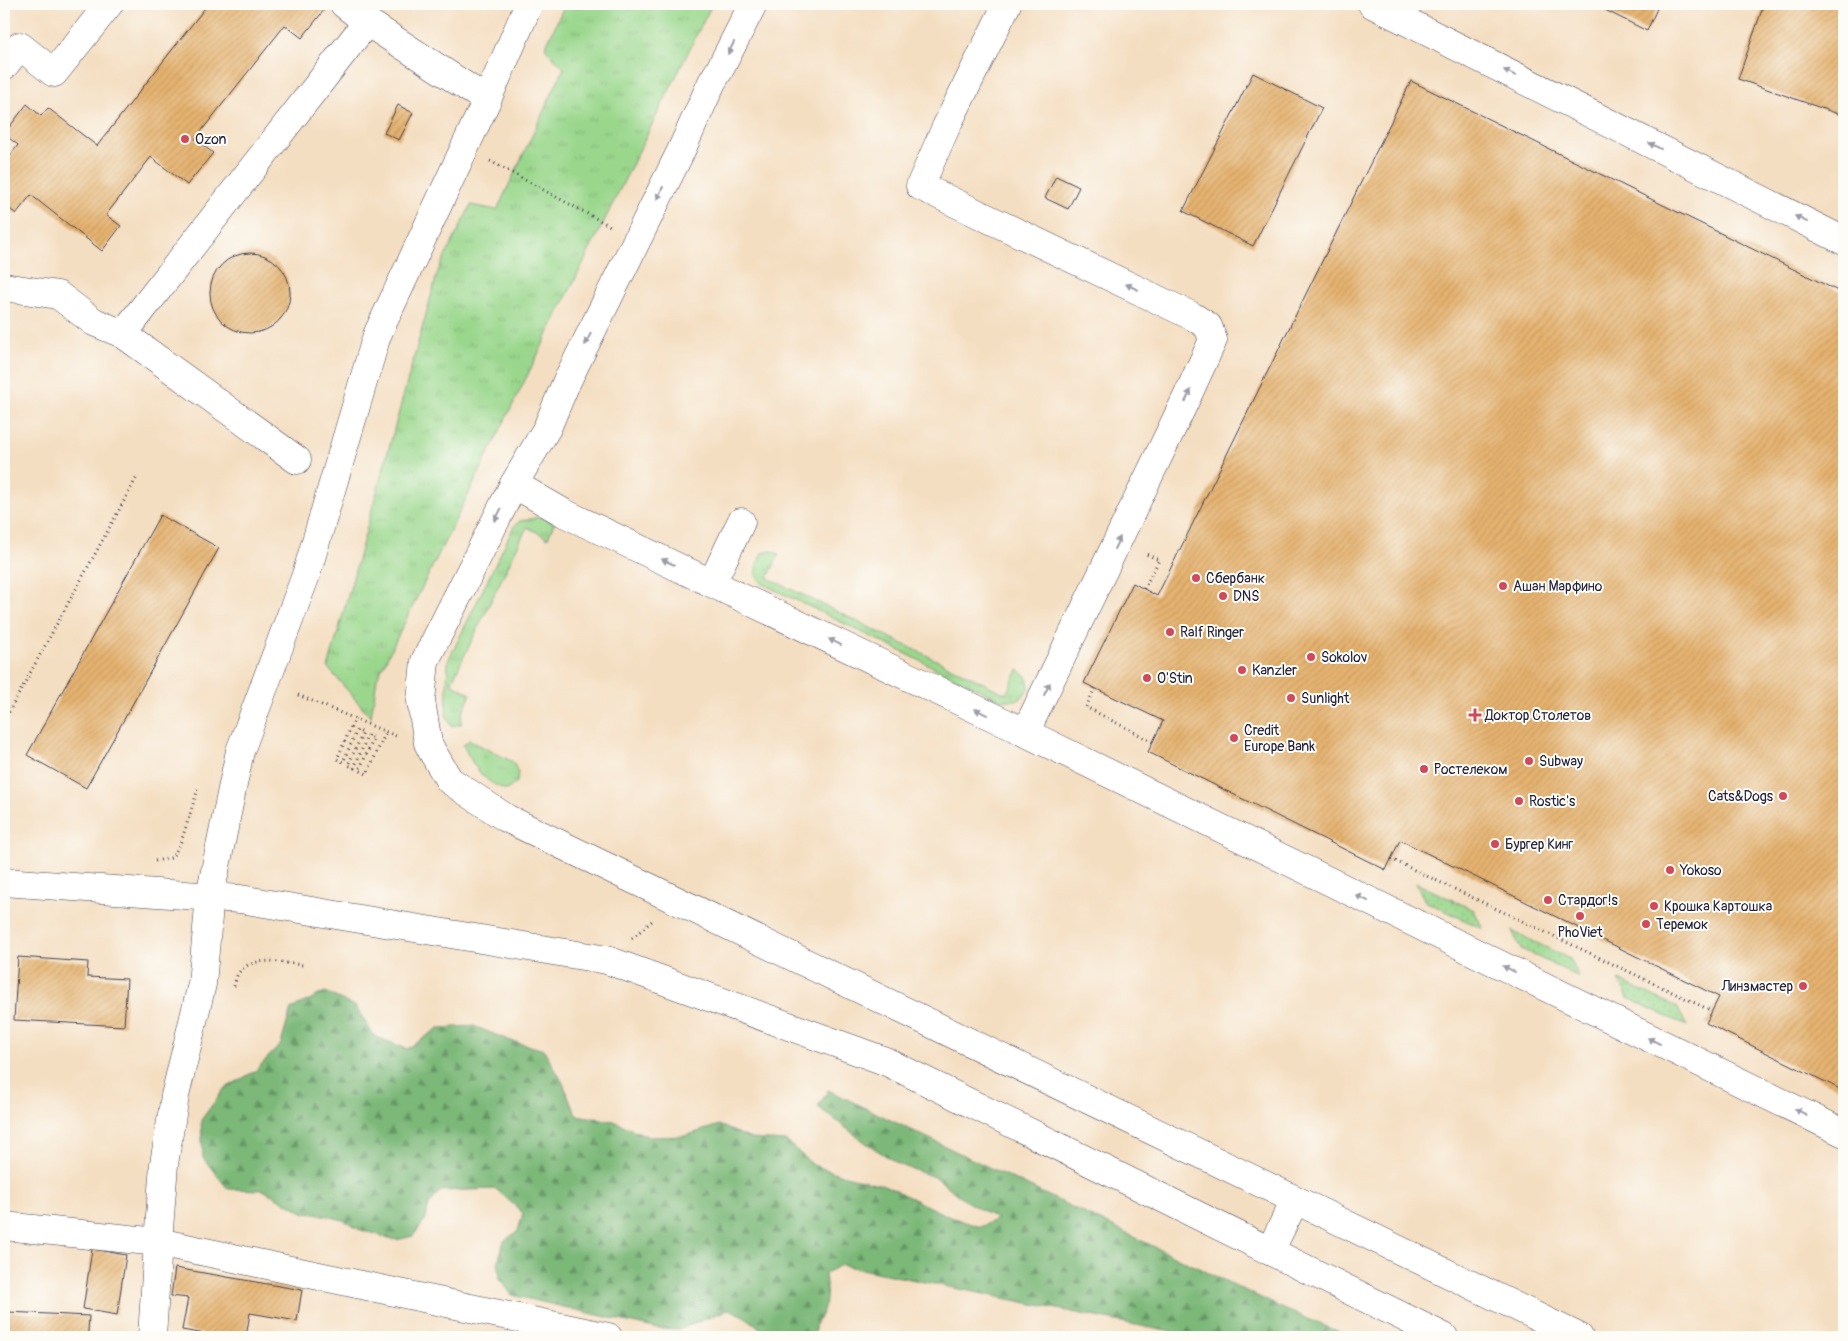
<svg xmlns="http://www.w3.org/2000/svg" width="1848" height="1341" viewBox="0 0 1848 1341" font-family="Pangolin,sans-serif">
<defs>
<pattern id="grass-tufts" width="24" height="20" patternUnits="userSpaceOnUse" patternTransform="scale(1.25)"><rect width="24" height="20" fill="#9ad78c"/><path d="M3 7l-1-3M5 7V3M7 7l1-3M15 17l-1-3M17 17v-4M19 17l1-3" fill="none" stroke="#84b87a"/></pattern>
<pattern id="forest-firs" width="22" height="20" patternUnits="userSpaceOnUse" patternTransform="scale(1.25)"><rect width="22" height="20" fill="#7bb878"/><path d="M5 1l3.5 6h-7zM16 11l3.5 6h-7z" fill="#649564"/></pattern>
<pattern id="garden-dots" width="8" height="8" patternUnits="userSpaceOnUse" patternTransform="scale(1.25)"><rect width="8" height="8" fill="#9ad78c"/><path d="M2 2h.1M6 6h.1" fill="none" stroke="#84b87a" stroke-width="1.8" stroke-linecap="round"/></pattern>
<pattern id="building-hatch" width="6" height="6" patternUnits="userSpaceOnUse" patternTransform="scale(1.25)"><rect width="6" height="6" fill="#e6b370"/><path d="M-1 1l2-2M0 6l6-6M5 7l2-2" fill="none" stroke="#c59a62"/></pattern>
</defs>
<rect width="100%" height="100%" fill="#fdfcf7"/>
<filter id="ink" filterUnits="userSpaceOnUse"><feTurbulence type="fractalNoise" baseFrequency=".02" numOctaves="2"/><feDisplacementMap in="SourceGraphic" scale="10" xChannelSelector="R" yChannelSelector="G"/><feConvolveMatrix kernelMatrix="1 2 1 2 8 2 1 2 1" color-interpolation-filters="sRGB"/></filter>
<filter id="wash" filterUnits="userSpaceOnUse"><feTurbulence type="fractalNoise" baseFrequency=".0096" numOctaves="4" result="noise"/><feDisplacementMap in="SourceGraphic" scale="20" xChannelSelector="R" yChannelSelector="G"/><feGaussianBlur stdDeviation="1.12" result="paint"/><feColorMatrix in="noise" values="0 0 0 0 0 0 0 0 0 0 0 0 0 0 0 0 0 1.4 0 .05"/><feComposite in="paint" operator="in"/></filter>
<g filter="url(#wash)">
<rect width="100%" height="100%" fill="#f4dec1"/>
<g fill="url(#grass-tufts)" stroke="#5e7c64">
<polygon points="565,4 712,4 377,678 371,717 328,668 438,271 471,205 497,210 564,68 545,48"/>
<polygon points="540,517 554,523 548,538 527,527 451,683 471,694 462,713 461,724 451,726 446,714 448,661 514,526 520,521"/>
<path d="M772,551L779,554L768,578L1006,694L1018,670C1026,674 1029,679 1029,689L1019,700H1001L763,584L756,576L757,565L762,553Z"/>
<path d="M469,740L513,762L518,773L517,782L507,790C483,782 474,767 463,745Z"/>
</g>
<path fill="url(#forest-firs)" stroke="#4e6d5a" d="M325,992L356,1007L374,1036L407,1049L439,1028L474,1026L508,1040L544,1050L562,1081L576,1115L614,1121L649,1137L685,1136L719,1125L751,1139L786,1141L813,1165L849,1177L884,1185L948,1216L980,1227L997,1219L964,1200L937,1178L900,1165L866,1143L818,1107L828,1090L1286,1310L1352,1337H1195L841,1265L825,1273C826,1284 828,1297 824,1308C819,1323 814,1317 815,1337H767C757,1323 745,1316 729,1309L679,1330L658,1329L512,1295L500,1279L498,1261L504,1241L518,1231L523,1213L496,1189L440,1191L429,1205L425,1221L413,1236L396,1240L358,1229L343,1220L323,1215L305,1213L263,1190L228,1189L203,1158L201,1120L224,1089L255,1071L281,1044L291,1009Z"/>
<g fill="url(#garden-dots)" stroke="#5e7c64">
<polygon points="1416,883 1474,910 1483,929 1425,901"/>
<polygon points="1512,931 1570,959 1579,977 1521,949"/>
<polygon points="1619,980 1677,1007 1687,1026 1628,998"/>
</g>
<g id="blocks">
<g fill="url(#building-hatch)">
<polygon points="208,4 328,5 302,38 285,25 195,139 213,153 187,185 151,157 106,215 121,226 102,251 31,195 16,214 4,204 4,164 18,145 4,134 27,104 41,116 48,108 97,146"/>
<polygon points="1593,4 1659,4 1647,31"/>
<polygon points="1764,4 1844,4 1844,116 1738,79"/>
<polygon points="1253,73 1322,108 1253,246 1183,211"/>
<polygon points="1411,81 1844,294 1844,1091 1706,1023 1719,997 1400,840 1386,870 1148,752 1163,721 1084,683 1133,583 1157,596"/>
<polygon points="398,105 413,113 399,140 384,133"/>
<polygon points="1056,176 1079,187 1068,209 1045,198"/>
<circle cx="250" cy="293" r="40"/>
<polygon points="160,515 219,548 86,788 27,755"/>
<polygon points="18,957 88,962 87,977 127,979 124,1026 14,1020"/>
<polygon points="92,1249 126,1255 117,1315 83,1309"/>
<polygon points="175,1268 302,1290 297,1321 250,1313 246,1337 223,1337 182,1330 188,1298 171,1296"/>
<polygon points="8,1312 89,1316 88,1332 94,1337 6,1337"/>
</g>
</g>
</g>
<g filter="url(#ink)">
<use href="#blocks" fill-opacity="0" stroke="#423e4f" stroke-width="1"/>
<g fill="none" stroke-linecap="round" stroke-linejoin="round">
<defs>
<g id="minor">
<polyline points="344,4 367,22"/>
<polyline points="753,4 720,69 712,82 680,153 566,383 547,428 514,484 425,661 421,701 428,743 432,751 449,780 506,818 1579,1337"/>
<polyline points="1007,4 946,127 920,186 1192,316 1208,326 1213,340 1186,399 1025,733"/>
<polyline points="1372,4 1844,241"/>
<polyline points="4,66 20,46 54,73 109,4"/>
<polyline points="4,287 58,295 94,322 123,334"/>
<polyline points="297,460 123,334 367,22 487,100"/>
<polyline points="514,484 564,513 1016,728 1844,1133"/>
<polyline points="712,583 741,522"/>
<polyline points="4,882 240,899 607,960 885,1061 1444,1337"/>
<polyline points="4,1226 158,1242 608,1337"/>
<polyline points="1270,1251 1295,1200"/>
<polyline points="152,1337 158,1242 164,1164 175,1096 202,984 210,895 240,751 306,575 377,335 487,100 529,4"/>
</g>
</defs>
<use href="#minor" stroke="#423e4f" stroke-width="29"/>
<g stroke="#423e4f" stroke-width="3" stroke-dasharray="1 4" stroke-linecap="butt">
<polyline points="490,161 610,226"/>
<polyline points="1144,589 1159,560 1146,554"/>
<polyline points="1095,688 1086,707 1153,742"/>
<polyline points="298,695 396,736"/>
<polyline points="355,718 337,759 343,762 357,730 363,733 348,765 354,768 368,735 374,738 359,770 367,774 386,732"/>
<polyline points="4,721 137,477"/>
<polyline points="1391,859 1712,1011"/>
<polyline points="155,861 171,858 180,845 199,786"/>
<polyline points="632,938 652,921"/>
<path d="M234,986C235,983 236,977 238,974C251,954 283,963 303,965"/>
</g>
<use href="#minor" stroke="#fff" stroke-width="28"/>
</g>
<defs><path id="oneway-solid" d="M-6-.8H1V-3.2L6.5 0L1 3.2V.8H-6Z" transform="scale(1.25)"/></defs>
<g fill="#9c9ca7">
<use href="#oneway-solid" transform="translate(731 48) rotate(117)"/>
<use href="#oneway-solid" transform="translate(1510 73) rotate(-153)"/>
<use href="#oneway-solid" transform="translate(1655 146) rotate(-153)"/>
<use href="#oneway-solid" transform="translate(660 193) rotate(116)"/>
<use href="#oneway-solid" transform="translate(1801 219) rotate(-153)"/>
<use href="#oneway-solid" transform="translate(1132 287) rotate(-155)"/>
<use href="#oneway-solid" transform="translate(588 339) rotate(116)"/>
<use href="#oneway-solid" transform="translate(1188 396) rotate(-65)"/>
<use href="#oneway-solid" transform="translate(498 515) rotate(117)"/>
<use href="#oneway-solid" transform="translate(1117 543) rotate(-64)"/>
<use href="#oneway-solid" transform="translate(668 562) rotate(-155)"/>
<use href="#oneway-solid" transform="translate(835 642) rotate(-154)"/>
<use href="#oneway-solid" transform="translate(1047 689) rotate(-64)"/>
<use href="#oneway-solid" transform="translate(981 712) rotate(-154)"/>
<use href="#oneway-solid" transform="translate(1362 898) rotate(-154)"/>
<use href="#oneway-solid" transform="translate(1509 969) rotate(-154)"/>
<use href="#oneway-solid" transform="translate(1654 1041) rotate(-154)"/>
<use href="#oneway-solid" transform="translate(1801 1112) rotate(-153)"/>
</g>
</g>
<g fill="#d1495b" stroke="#fdfcf7" stroke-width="2">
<circle cx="185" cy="139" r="5"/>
<circle cx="1196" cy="578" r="5"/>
<circle cx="1503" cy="586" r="5"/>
<circle cx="1223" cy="596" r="5"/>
<circle cx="1170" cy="632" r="5"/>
<circle cx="1311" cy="657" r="5"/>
<circle cx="1242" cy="670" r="5"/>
<circle cx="1147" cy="678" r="5"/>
<circle cx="1291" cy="698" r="5"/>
<path d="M1472.5 707.5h5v5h5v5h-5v5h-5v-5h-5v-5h5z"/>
<circle cx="1234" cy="738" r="5"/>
<circle cx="1529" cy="761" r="5"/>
<circle cx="1424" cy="769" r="5"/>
<circle cx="1783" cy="796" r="5"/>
<circle cx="1519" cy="801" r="5"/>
<circle cx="1495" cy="844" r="5"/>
<circle cx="1670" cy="870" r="5"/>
<circle cx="1548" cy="900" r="5"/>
<circle cx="1654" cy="906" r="5"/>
<circle cx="1580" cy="916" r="5"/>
<circle cx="1646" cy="924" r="5"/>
<circle cx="1803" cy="986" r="5"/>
</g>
<g text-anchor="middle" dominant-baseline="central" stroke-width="4" stroke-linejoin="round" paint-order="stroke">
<g font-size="14" fill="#22223b" stroke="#fdfcf7" text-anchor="start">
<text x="195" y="139">Ozon</text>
<text x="1206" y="578">Сбербанк</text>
<text x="1513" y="586">Ашан Марфино</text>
<text x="1233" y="596">DNS</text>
<text x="1180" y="632">Ralf Ringer</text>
<text x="1321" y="657">Sokolov</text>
<text x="1252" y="670">Kanzler</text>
<text x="1157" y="678">O'Stin</text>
<text x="1301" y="698">Sunlight</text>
<text x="1485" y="715">Доктор Столетов</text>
<text x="1244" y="730">Credit<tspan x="1244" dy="16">Europe Bank</tspan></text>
<text x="1539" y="761">Subway</text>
<text x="1434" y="769">Ростелеком</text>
<text x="1773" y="796" text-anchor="end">Cats&amp;Dogs</text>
<text x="1529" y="801">Rostic's</text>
<text x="1505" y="844">Бургер Кинг</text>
<text x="1680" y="870">Yokoso</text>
<text x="1558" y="900">Стардог!s</text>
<text x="1664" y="906">Крошка Картошка</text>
<text x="1656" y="924">Теремок</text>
<text x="1580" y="932" text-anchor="middle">PhoViet</text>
<text x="1793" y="986" text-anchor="end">Линзмастер</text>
</g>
</g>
<rect width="1848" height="1341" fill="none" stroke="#fdfcf7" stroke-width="20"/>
</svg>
